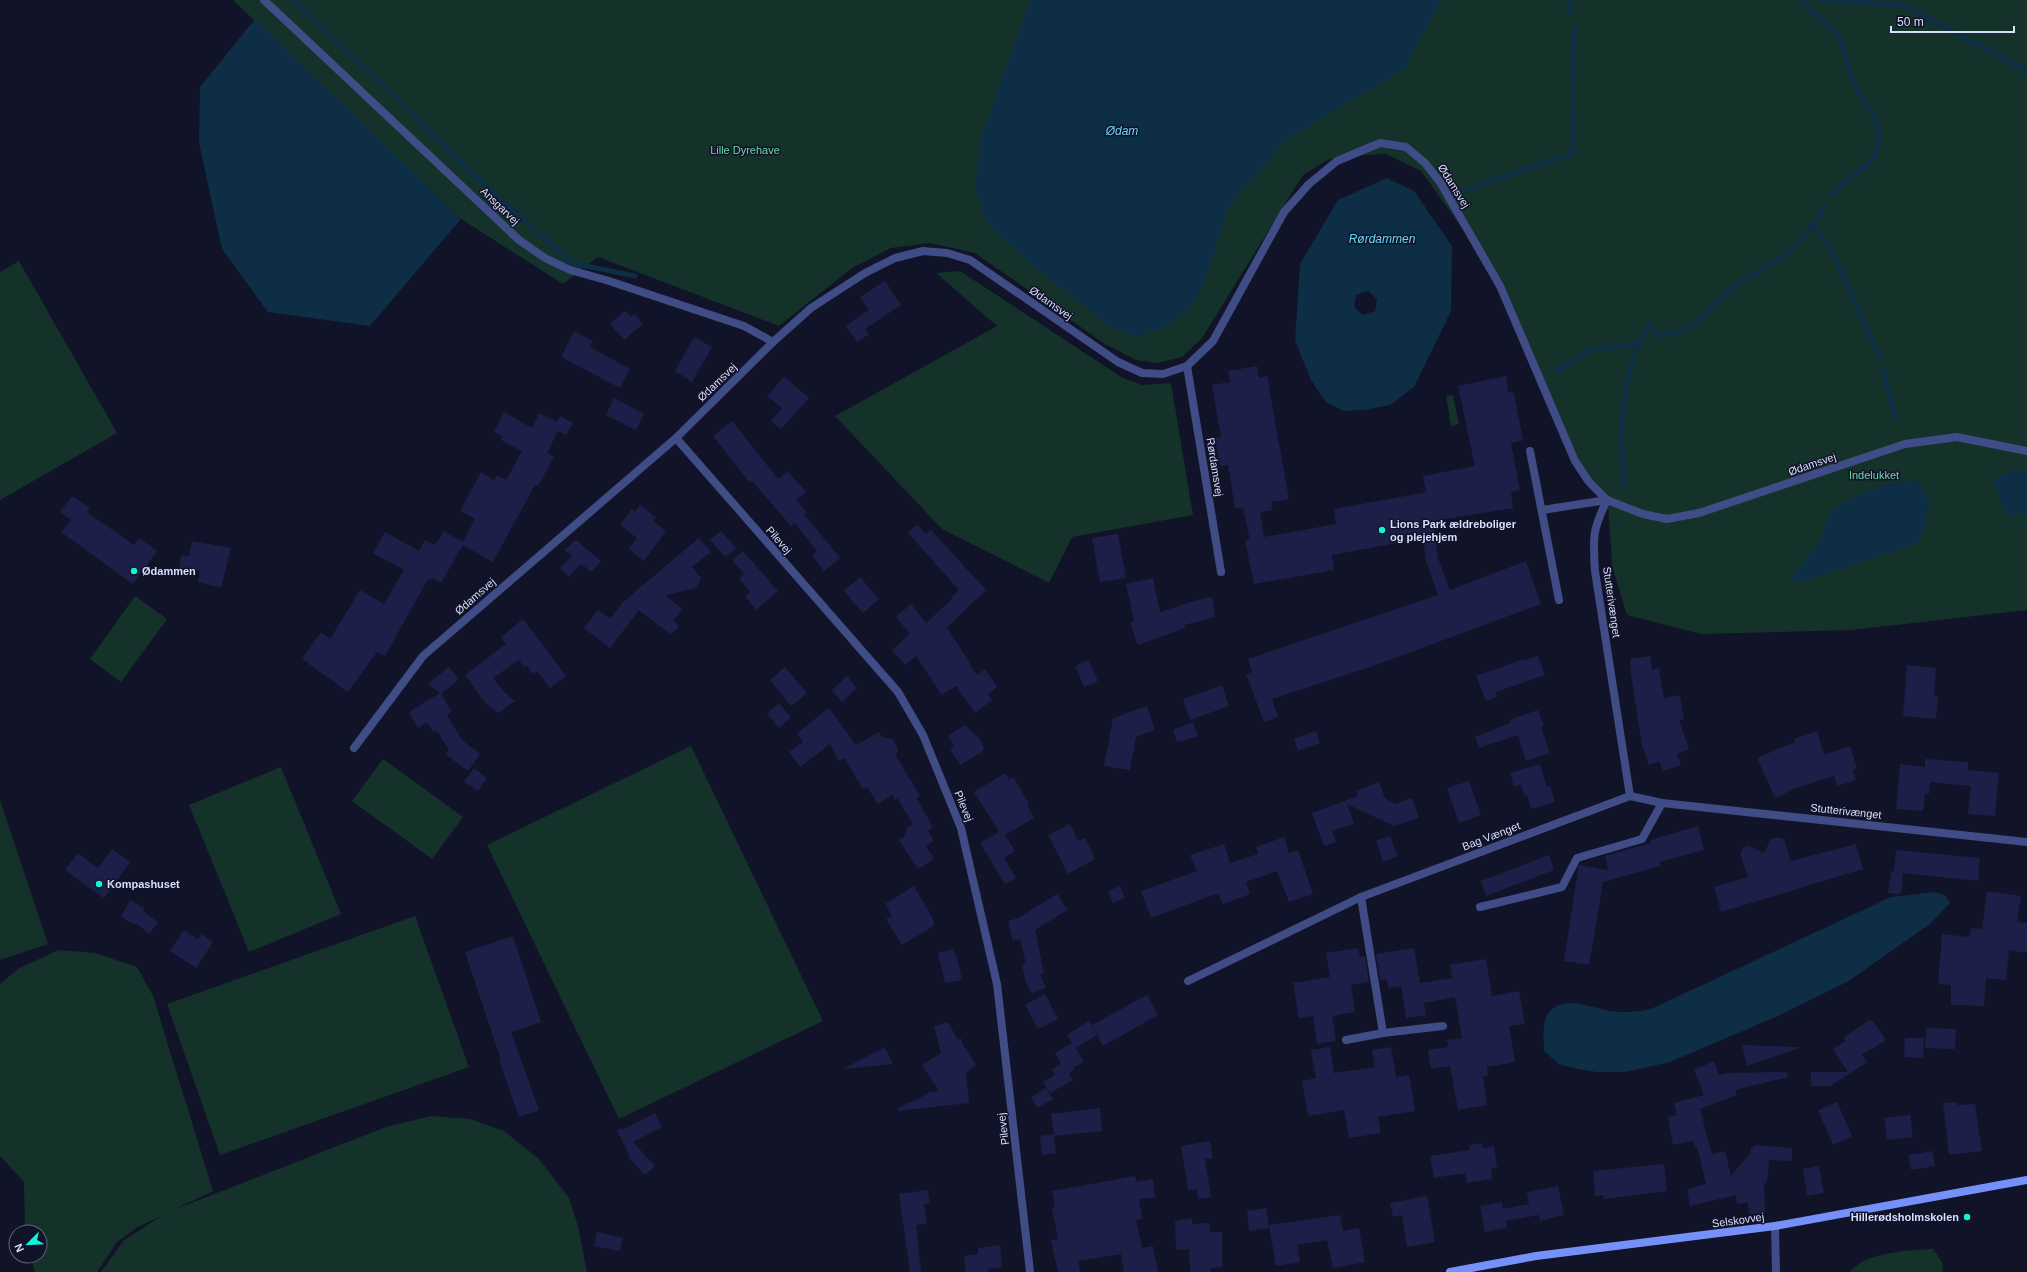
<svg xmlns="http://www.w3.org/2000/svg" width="2027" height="1272" viewBox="0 0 2027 1272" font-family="Arial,sans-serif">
<rect width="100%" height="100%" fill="#111328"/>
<g fill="#15322a">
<polygon points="233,0 2027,0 2027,610 1852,630 1701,634 1627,615 1612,565 1608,500 1589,482 1493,271 1421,171 1386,154 1362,155 1329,159 1303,175 1202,338 1182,357 1157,363 1136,360 1105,344 975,253 930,243 891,248 852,268 779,326 598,257 563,284 461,219"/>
<polygon points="19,261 117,433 0,500 0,272"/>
<polygon points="960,271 1123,378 1142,385 1171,383 1193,515 1072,537 1049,583 942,529 835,416 997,326 936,273"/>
<polygon points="1453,395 1459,424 1451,426 1446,396"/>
<polygon points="135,596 167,619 121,682 90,659"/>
<polygon points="691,746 823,1021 619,1119 487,845"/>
<polygon points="383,759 463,817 432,859 352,801"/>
<polygon points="281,767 341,914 249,952 189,805"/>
<polygon points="0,800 48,944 0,960"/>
<polygon points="415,916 469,1067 220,1155 167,1004"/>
<polygon points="58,950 95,953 137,967 153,996 213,1191 171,1211 386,1127 431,1116 470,1119 504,1131 539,1159 569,1198 578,1226 587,1272 101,1272 124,1240 163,1215 136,1228 117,1242 97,1272 35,1272 31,1256 40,1256 40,1232 25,1232 24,1182 0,1156 0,984 18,969"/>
<path d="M1933,1249L1942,1262L1943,1272H1850C1868,1251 1907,1251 1933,1249Z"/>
</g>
<g fill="#0d2e45" fill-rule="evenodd">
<polygon points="1030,0 1442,0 1404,69 1288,139 1230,204 1202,289 1188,310 1163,328 1136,337 1111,327 1034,267 988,224 975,189 981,138"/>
<polygon points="255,19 461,219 370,326 268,312 222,249 199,143 200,87"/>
<path d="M1387,178L1414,191L1452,246L1451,311L1414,387L1390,405L1364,410L1344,411L1326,402L1311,380L1295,341L1300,264L1338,200ZM1368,291L1377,299L1375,311L1363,315L1354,307L1356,295Z"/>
<polygon points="2015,470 2027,473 2027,514 2005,515 1993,479"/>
<polygon points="1918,480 1930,503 1924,529 1919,543 1799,583 1791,578 1820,541 1830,511 1854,497 1888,484"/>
<path d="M1935,892L1945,895L1950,903L1930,924L1847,982L1778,1016L1670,1062L1625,1072H1597L1577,1069L1559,1064L1544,1051C1544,1042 1542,1026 1546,1017C1559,992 1591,1008 1611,1011C1625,1013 1638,1012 1651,1009L1891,897Z"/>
</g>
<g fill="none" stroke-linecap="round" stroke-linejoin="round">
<g stroke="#0d2e45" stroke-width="5">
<polyline points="293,0 388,90 474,175 572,263 635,276"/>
<polyline points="1569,0 1571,12"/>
<path d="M1802,0C1809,14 1827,21 1837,34C1845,47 1847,64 1852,78C1859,96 1878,116 1879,136C1879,143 1876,151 1875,157L1832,194"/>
<polyline points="1818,0 1903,5 2027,71"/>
<polyline points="1465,190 1573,153 1574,28"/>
<polyline points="1812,225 1830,247 1880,358"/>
<polyline points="1883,370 1895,417"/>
<polyline points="1556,371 1590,350 1639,344"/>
<path d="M1625,488C1624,466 1620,442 1622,420C1623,393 1633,348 1649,326L1661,336L1677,332L1697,322L1733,287L1788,254L1820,216L1824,205"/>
</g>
</g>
<g fill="#1e1f48">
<polygon points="885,281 901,305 865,329 869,334 857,342 846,326 869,310 860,297"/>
<polygon points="625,311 631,317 635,314 643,324 624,340 610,324"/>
<polygon points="574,331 593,341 590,347 630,369 620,388 561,357"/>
<polygon points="694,337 712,347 692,382 675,371"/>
<polygon points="1257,366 1259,378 1267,376 1289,499 1271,502 1273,510 1260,512 1264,537 1336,524 1334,509 1422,493 1426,492 1423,476 1475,466 1458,386 1506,376 1508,392 1514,393 1523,440 1511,443 1520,490 1511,492 1513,508 1433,521 1438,558 1450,590 1526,561 1541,604 1376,665 1272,699 1278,717 1264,722 1246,674 1252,672 1248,659 1438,595 1426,561 1423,538 1332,555 1334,570 1254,584 1245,541 1250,540 1243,508 1235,508 1228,465 1220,466 1215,438 1221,437 1212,385 1230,382 1228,371"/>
<polygon points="784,377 809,398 781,429 771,421 782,408 767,396"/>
<polygon points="614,398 644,414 636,430 606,415"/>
<polygon points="504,412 532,428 539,413 557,422 560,416 573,423 566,435 558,431 547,453 554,457 538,486 535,485 493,562 463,545 441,583 432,578 430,580 428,579 385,656 377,652 348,692 302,659 321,632 330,639 360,590 384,604 404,570 373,553 385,532 419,551 425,540 435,545 444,531 463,542 475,519 460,511 481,472 494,480 497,475 506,480 522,451 501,440 503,436 494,432"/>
<polygon points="732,421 778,479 788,471 806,492 796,500 807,512 804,514 840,558 824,571 812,555 817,551 795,523 791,526 752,481 750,483 713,436"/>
<polygon points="72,496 90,508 87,512 134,545 139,538 157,551 133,584 61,532 71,520 60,512"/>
<polygon points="640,505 656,518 653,521 666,531 644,561 629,549 637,538 620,525 632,509 635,512"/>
<polygon points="917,525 926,534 931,530 986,590 947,627 977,675 985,669 997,687 988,694 992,700 975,713 956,686 942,695 916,656 905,665 892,650 910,634 896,617 911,604 926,623 952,599 951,597 959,590 908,533"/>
<polygon points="721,531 736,548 725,557 710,540"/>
<polygon points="1118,534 1126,578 1100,582 1092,538"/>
<polygon points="699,538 711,552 692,567 701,578 697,588 665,595 682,609 673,621 679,626 671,635 639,610 610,648 584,628 598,610 610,619 623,602"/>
<polygon points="576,540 601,561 592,572 581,564 569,577 560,568 572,556 564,550"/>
<polygon points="192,541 231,548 221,588 198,582 200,571 179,569 181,555 189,556"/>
<polygon points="743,551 778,591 756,610 745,596 750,592 739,578 744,574 732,560"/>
<polygon points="860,577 879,599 863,613 844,591"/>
<polygon points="1153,578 1160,612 1197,600 1212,597 1215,617 1184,625 1185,628 1138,645 1130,623 1134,621 1126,584"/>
<polygon points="523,619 566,676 550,688 537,671 533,674 526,665 524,667 519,660 493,678 503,691 515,701 498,713 486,704 465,675 506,644 501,637"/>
<polygon points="1538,656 1545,675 1496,692 1497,697 1486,701 1476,676 1521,660 1522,661"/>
<polygon points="1650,656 1652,670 1659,668 1664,698 1680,695 1684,719 1679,720 1689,749 1677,754 1681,765 1663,771 1659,761 1649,765 1642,745 1631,674 1630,659"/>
<polygon points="1089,660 1098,681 1084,687 1075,666"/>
<polygon points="1907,665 1936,668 1934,696 1938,696 1936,719 1903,716"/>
<polygon points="449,667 459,679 441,694 452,712 447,715 462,740 480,754 468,771 445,754 449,750 437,731 433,732 427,722 418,728 409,712 440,693 428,684"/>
<polygon points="785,667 807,693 791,706 770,680"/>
<polygon points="847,676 857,688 842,702 832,690"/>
<polygon points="1222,685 1229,706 1190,720 1183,699"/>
<polygon points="779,703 791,718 779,728 767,714"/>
<polygon points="1147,706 1155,730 1136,737 1130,770 1104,766 1113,718"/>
<polygon points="829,708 856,745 879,732 882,737 893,739 898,749 896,756 920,796 916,798 933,827 928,831 934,841 926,846 934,859 918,869 899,840 906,835 905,833 907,831 906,829 913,824 897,798 895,800 892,795 878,804 867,787 863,789 844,758 839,761 830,744 800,767 789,752 803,742 797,733"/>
<polygon points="1538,710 1544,726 1541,727 1550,753 1526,761 1518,735 1479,748 1475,737 1510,723 1509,720"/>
<polygon points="1193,722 1198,736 1177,742 1173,730"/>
<polygon points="965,725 980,739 984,749 982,752 960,765 950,749 954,746 948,736"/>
<polygon points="1316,731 1320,743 1298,751 1294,739"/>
<polygon points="1817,731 1824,755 1850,746 1857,768 1853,770 1856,780 1837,786 1834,776 1796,788 1775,798 1757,758 1795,742 1794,739"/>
<polygon points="1925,759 1968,762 1968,770 1999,773 1995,816 1968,814 1971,786 1930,782 1929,794 1925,794 1923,811 1896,809 1900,764 1925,767"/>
<polygon points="1540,764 1547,787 1550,786 1555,802 1531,809 1527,795 1525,796 1521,785 1514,787 1510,773"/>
<polygon points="474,768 487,778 478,791 464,782"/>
<polygon points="1005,773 1009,780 1013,777 1029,804 1027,805 1034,818 1005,835 1015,851 1004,858 1016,878 1005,884 980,843 999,832 974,792"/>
<polygon points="1469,781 1481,815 1459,823 1447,788"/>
<polygon points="1379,782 1385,798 1395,804 1412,798 1419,818 1394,826 1347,804 1354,824 1332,831 1336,842 1324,846 1312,813 1358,796 1356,791"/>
<polygon points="1070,824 1078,841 1085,838 1095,859 1068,874 1048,835"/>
<polygon points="1698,826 1704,850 1659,862 1660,866 1603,882 1589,965 1564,961 1579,865 1608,870 1605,856 1651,843 1650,840"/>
<polygon points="1390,836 1398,856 1383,862 1376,841"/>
<polygon points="1284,837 1289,853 1298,850 1313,894 1289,902 1277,871 1246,882 1250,894 1223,904 1219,895 1213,895 1151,918 1141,891 1197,871 1190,855 1224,844 1230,863 1258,854 1256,847"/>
<polygon points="1778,837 1784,839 1791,861 1856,844 1863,869 1721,912 1714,887 1748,877 1740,854 1743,848 1749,846 1764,853 1771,839"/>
<polygon points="112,849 130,862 104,898 65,870 78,853 98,868"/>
<polygon points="1896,850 1980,858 1978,881 1903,873 1901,894 1888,893 1891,871 1894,872"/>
<polygon points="1549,855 1554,870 1486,896 1481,881"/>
<polygon points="914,886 934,921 934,926 902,945 886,919 892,916 885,904"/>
<polygon points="1120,886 1125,898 1113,903 1108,891"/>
<polygon points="1987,891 2021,896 2017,922 2027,923 2027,953 2009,950 2006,980 1986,978 1984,1006 1951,1005 1951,985 1938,984 1942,934 1969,937 1971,928 1982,929"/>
<polygon points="1057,894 1067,910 1035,930 1044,973 1040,975 1046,987 1032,994 1026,983 1022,965 1026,964 1020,939 1013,941 1008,921 1018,918"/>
<polygon points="130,900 144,908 143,911 158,922 149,934 136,923 135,925 121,917"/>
<polygon points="184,930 198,939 202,934 213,942 196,968 170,951"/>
<polygon points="513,936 541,1022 511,1032 539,1110 519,1117 499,1060 501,1060 465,952"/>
<polygon points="1358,948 1360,957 1365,956 1369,982 1351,985 1355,1012 1332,1016 1336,1041 1317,1044 1313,1016 1299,1018 1293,983 1330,977 1326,953"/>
<polygon points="1414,948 1420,983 1452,978 1450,965 1486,959 1492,996 1519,991 1525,1024 1509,1026 1515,1062 1487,1067 1488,1076 1483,1077 1487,1105 1458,1110 1450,1066 1431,1069 1428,1050 1448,1047 1447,1040 1462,1038 1455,997 1424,1003 1426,1015 1406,1018 1401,986 1388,988 1387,979 1380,980 1376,954"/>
<polygon points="953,949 956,957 957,957 962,980 945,983 938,953"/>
<polygon points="1045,994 1058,1019 1038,1029 1025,1005"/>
<polygon points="1147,995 1158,1015 1103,1046 1092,1025"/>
<polygon points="1089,1021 1097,1035 1076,1048 1084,1062 1073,1068 1074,1070 1069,1074 1073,1080 1050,1093 1043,1082 1055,1075 1052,1069 1061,1064 1055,1053 1072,1043 1067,1035"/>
<polygon points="1868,1021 1873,1021 1886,1040 1862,1055 1867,1062 1830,1086 1811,1086 1811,1072 1848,1072 1833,1049 1846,1041 1844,1037"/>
<polygon points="948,1022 958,1040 961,1038 963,1045 976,1065 966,1072 969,1103 898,1111 897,1108 928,1094 928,1092 939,1091 922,1065 941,1053 934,1026"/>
<polygon points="1926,1028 1956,1029 1955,1049 1925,1048"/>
<polygon points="1905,1038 1924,1038 1923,1058 1904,1057"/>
<polygon points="1742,1045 1799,1047 1799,1048 1747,1066"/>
<polygon points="885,1047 893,1064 845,1069 845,1068"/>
<polygon points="1330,1047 1334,1073 1375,1067 1372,1050 1391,1047 1396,1077 1409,1075 1415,1111 1378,1117 1381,1133 1349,1138 1344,1110 1308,1116 1302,1081 1316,1078 1311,1050"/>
<polygon points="1714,1061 1719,1075 1726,1073 1787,1072 1788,1077 1735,1090 1737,1095 1700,1109 1712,1154 1725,1151 1731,1176 1751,1152 1751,1148 1756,1145 1792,1148 1792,1161 1769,1160 1767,1183 1764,1183 1765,1213 1749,1214 1748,1203 1737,1204 1736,1195 1690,1206 1687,1189 1706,1184 1697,1147 1695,1148 1694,1141 1673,1145 1668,1117 1677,1115 1674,1103 1704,1095 1694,1070"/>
<polygon points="1046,1088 1053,1099 1037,1108 1031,1097"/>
<polygon points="1837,1102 1852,1136 1833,1145 1818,1110"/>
<polygon points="1957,1102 1957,1105 1975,1104 1982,1151 1949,1155 1943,1103"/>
<polygon points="1100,1108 1102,1131 1054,1136 1056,1153 1042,1155 1040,1136 1054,1134 1051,1114"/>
<polygon points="655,1113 662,1127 633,1142 655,1166 645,1175 628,1157 629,1155 617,1130 620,1128 622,1130"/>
<polygon points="1910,1115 1913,1137 1887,1140 1884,1118"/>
<polygon points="1210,1141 1213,1158 1205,1159 1211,1197 1198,1199 1197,1189 1188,1190 1181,1146"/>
<polygon points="1482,1143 1483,1148 1494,1146 1497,1168 1491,1169 1492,1179 1467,1183 1465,1173 1434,1178 1430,1156 1470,1150 1469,1145"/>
<polygon points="1932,1151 1935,1166 1911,1170 1908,1155"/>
<polygon points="1664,1164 1667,1191 1603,1199 1603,1195 1595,1196 1593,1171"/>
<polygon points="1819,1166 1824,1193 1807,1196 1803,1169"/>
<polygon points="1135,1176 1136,1182 1153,1179 1155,1197 1139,1199 1142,1219 1136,1220 1142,1248 1153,1246 1158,1272 1124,1272 1121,1254 1078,1261 1080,1272 1058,1272 1051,1240 1058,1239 1052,1208 1055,1207 1052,1191"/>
<polygon points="1558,1186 1564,1215 1540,1221 1539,1215 1506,1221 1507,1228 1485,1232 1480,1206 1502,1202 1503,1209 1529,1204 1527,1192"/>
<polygon points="928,1190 930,1203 924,1204 927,1224 916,1225 921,1272 910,1272 899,1194"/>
<polygon points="1427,1196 1435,1242 1407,1247 1402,1215 1393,1217 1390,1203"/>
<polygon points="1266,1208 1269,1228 1249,1231 1247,1211"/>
<polygon points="1340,1215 1343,1231 1359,1228 1365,1262 1333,1268 1327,1240 1297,1245 1300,1262 1276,1266 1269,1225"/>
<polygon points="1192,1218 1192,1224 1209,1223 1210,1232 1222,1232 1222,1267 1211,1268 1211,1272 1190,1272 1189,1249 1176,1250 1175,1221"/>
<polygon points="597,1232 623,1238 620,1251 594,1246"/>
<polygon points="1000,1245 1002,1267 988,1269 989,1272 966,1272 964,1256 978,1254 978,1248"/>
</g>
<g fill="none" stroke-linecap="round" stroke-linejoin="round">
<g stroke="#3f4c85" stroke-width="8">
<polyline points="264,0 519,240 545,258 570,270 606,280 744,326 773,342"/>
<polyline points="1187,366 1221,572"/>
<polyline points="676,438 898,692 923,735 961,828 997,984 1030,1272"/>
<polyline points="1530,451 1559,600"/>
<path d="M1607,500C1592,531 1593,537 1595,571L1630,796L1662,803L2027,842"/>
<polyline points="1542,510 1607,500"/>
<polyline points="354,748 423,656 676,438 773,342 811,308 865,273 895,258 923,251 947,253 970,260 1118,362 1142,373 1163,374 1187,366 1213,341 1284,212 1309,184 1337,161 1380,143 1406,147 1425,163 1440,182 1500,286 1575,461 1589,482 1607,500 1643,514 1667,519 1699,513 1905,444 1957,437 2027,451"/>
<polyline points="1361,897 1383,1033 1443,1026"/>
<polyline points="1480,907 1562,887 1577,858 1642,839 1662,803"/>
<polyline points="1188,981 1361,897 1630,796"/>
<polyline points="1346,1040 1383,1033"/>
<polyline points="1775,1226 1776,1272"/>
</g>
<polyline stroke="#7690f9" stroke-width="8" points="1450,1272 1536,1256 1775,1226 2027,1180"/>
</g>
<g fill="#10f4d8" stroke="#111328" stroke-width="1.5">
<circle cx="1382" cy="530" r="4"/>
<circle cx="134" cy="571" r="4"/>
<circle cx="99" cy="884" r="4"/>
<circle cx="1967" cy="1217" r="4"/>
</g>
<g text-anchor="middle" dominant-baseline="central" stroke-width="3" stroke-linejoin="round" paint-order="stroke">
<g font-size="11" fill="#68dba5" stroke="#111328">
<text x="745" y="150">Lille Dyrehave</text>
<text x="1874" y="475">Indelukket</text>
</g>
<g font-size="11" fill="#dadefd" stroke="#111328">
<text transform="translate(1454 186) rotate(58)">Ødamsvej</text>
<text transform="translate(500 206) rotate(44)">Ansgarvej</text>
<text transform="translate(1051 303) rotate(35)">Ødamsvej</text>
<text transform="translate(717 382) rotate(-44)">Ødamsvej</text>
<text transform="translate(1812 464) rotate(-19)">Ødamsvej</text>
<text transform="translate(1215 467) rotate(81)">Rørdamsvej</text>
<text transform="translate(779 540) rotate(49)">Pilevej</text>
<text transform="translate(475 596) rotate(-41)">Ødamsvej</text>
<text transform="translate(1612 602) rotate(82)">Stutterivænget</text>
<text transform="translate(964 806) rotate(68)">Pilevej</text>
<text transform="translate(1846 811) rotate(6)">Stutterivænget</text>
<text transform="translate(1491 836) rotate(-21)">Bag Vænget</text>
<text transform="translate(1003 1129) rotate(-97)">Pilevej</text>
<text transform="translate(1738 1220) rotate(-8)">Selskovvej</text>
</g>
<g font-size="11" font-weight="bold" fill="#dadefd" stroke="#111328" text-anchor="start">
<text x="1390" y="524">Lions Park ældreboliger<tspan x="1390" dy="13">og plejehjem</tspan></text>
<text x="142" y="571">Ødammen</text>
<text x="107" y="884">Kompashuset</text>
<text x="1959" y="1217" text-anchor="end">Hillerødsholmskolen</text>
</g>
<g font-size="12" font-style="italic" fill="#6dd7f8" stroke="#111328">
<text x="1122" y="131">Ødam</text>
<text x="1382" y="239">Rørdammen</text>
</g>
</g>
<g transform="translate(28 1244) rotate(246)"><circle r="19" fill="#111328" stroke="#61647d"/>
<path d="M0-3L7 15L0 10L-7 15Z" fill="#10f4d8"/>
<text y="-6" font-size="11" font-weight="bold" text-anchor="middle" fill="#dadefd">N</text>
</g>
<path d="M1891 26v6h123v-6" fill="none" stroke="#dadefd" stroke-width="2"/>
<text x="1897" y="26" font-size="12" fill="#dadefd" stroke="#111328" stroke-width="3" paint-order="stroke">50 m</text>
</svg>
